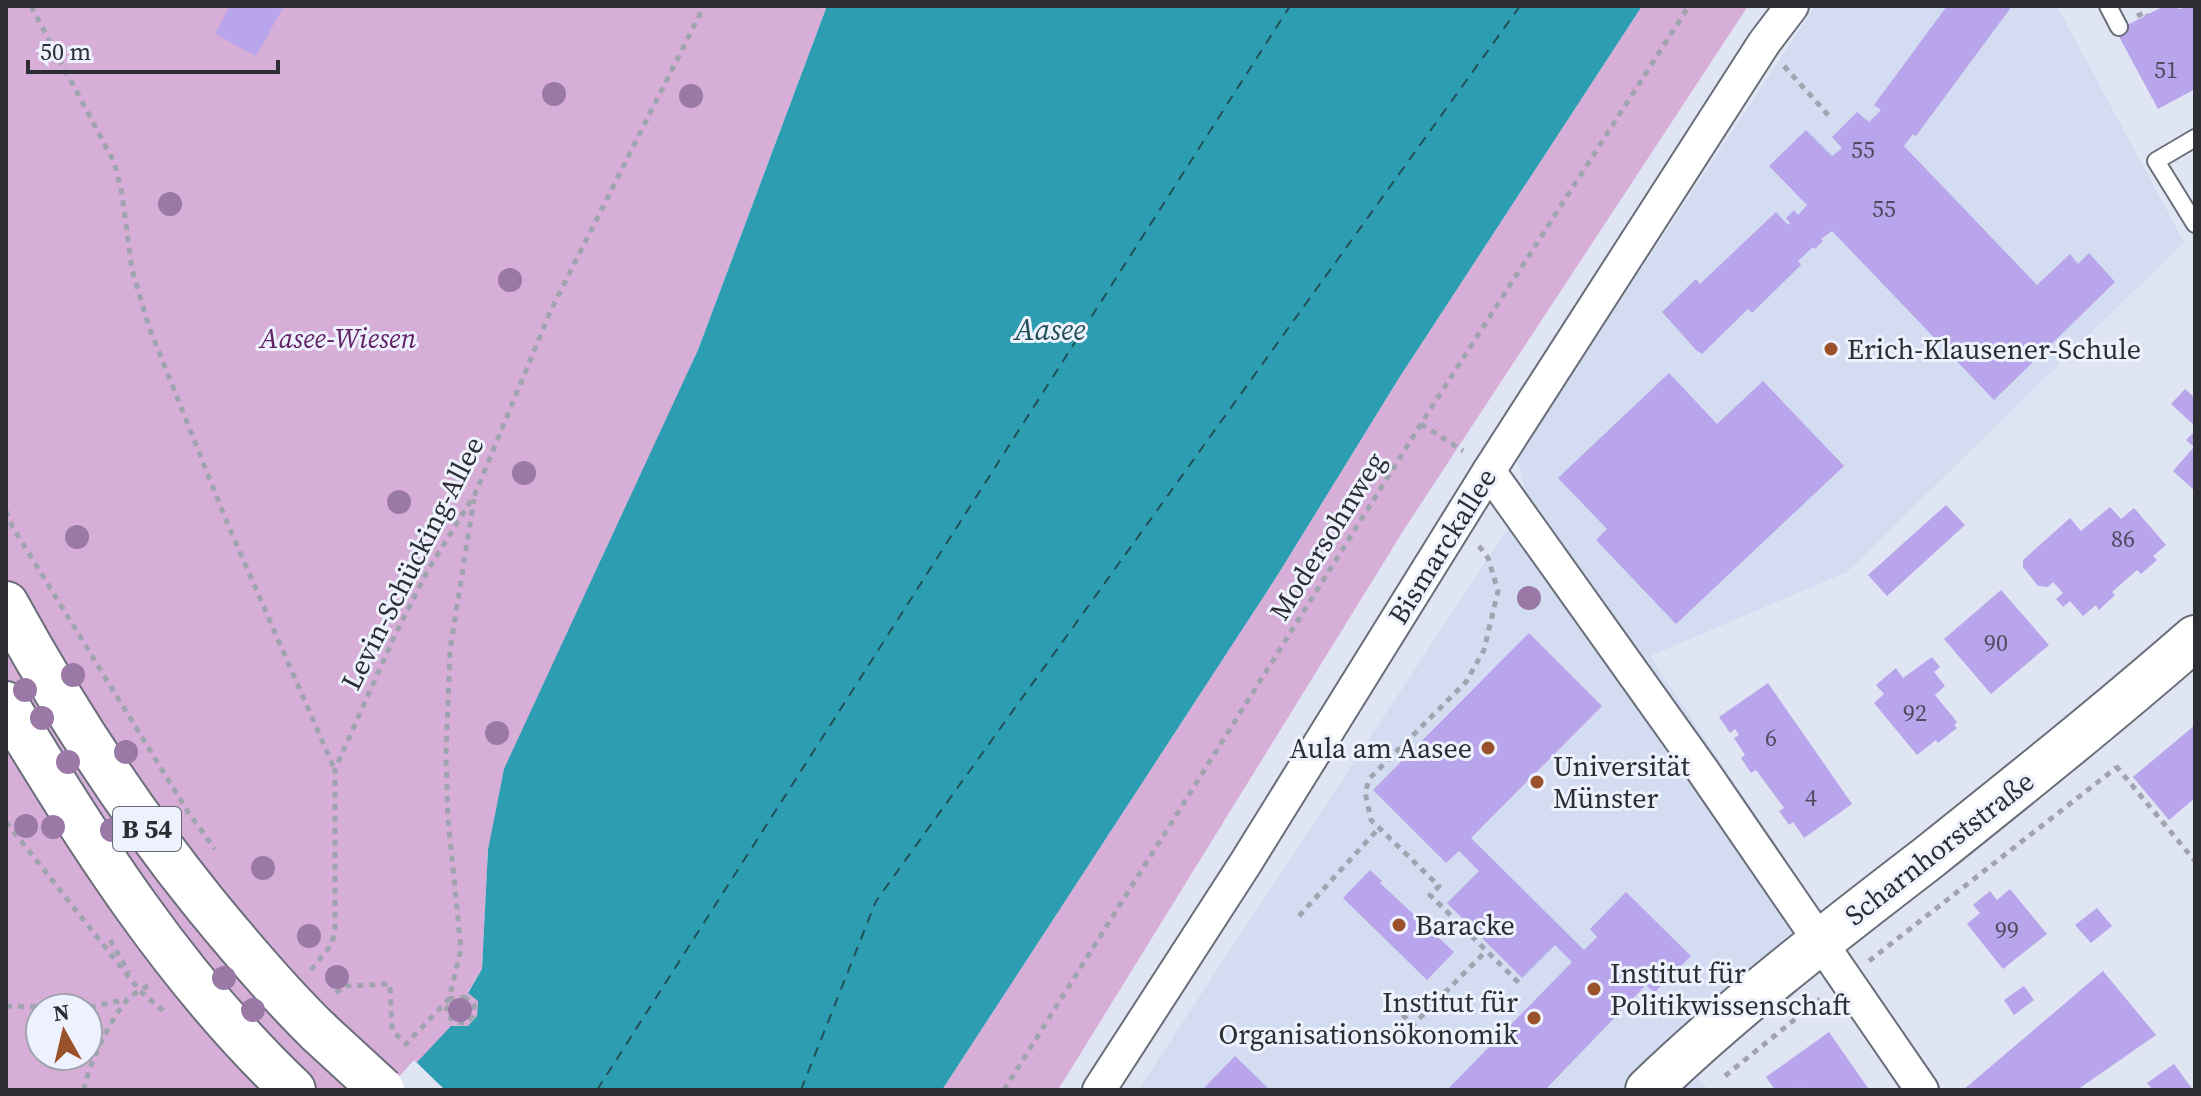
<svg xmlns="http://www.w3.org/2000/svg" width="2201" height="1096" viewBox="0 0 2201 1096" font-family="'Source Serif 4',serif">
<rect width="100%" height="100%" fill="#e0e5f3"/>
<polygon fill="#d3dcf1" points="1815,6 2057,6 2184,242 1847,572 1650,656 1818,908 1672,1040 1708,1090 1138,1090 1527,499 1517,457"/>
<g fill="#d6aed8" fill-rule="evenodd">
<path d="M6,6H827L698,350L488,850L482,969L468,992L478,1001L477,1016L468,1026L453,1027L391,1090H6ZM40,1008H88V1056H40Z"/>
<polygon points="1642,6 1748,6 1405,528 1058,1090 942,1090 1277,576 1399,378"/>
</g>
<polygon fill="#2d9db1" points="827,6 1642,6 1399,378 1277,576 942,1090 391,1090 451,1026 468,1026 477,1016 478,1001 468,993 482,969 488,850 504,769 698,350"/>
<polygon fill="#e0e5f3" points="414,1060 445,1090 387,1090"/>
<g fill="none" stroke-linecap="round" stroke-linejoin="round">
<g stroke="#225059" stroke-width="2" stroke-dasharray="10 8" stroke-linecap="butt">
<polyline points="597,1090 1290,6"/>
<polyline points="801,1090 876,901 1520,6"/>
</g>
</g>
<g fill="#b8a5eb">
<polygon points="230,6 284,6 256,56 215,34"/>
<polygon points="1947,6 2012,6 1916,136 1913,134 1904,146 2037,285 2070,254 2078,264 2089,253 2115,282 1994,400 1832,231 1821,239 1823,241 1815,249 1813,247 1798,261 1801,265 1752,313 1748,309 1702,354 1696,350 1662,312 1696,279 1700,284 1776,212 1788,225 1790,223 1786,218 1794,210 1798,215 1807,205 1769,166 1806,130 1832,156 1842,148 1832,137 1857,112 1869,122 1881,110 1874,105"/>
<polygon points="2164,6 2176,6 2178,9 2195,6 2195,89 2158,109 2116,31"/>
<polygon points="1669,373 1717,424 1763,381 1844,466 1676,624 1596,540 1607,529 1558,478"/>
<polygon points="2185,389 2195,398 2195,426 2171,404"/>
<polygon points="2195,431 2195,491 2173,471 2194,447 2186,440"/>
<polygon points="1946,505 1965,525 1887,596 1868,575"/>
<polygon points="2110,507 2121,519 2134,508 2166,545 2153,556 2157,560 2141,574 2137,570 2112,592 2115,595 2099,610 2096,605 2083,616 2070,601 2063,607 2056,599 2063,593 2053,582 2048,587 2038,586 2023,567 2023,560 2070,518 2081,531"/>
<polygon points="2001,590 2049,645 1991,694 1944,639"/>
<polygon points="1529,633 1602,706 1471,838 1584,950 1597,937 1590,929 1626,892 1691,956 1654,993 1646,985 1545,1090 1447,1090 1572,962 1555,945 1522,978 1447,903 1479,871 1459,851 1446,863 1373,790"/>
<polygon points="1932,657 1940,667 1934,672 1945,686 1935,695 1957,722 1954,725 1957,728 1938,743 1936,740 1917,755 1874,703 1884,694 1876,685 1896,668 1903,678"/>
<polygon points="1768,683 1852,804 1804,838 1793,822 1789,825 1779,811 1784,808 1756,770 1751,773 1741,758 1745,755 1734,738 1739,735 1735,729 1730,733 1719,717"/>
<polygon points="2195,725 2195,798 2169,820 2133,777"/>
<polygon points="1370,870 1382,881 1380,883 1454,952 1427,980 1343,898"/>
<polygon points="2010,889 2047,934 2003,969 1967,924 1980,913 1973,905 1990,891 1997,900"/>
<polygon points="2097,908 2112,926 2091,943 2075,925"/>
<polygon points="2103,971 2156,1035 2077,1090 1963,1090"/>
<polygon points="2024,986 2034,1000 2014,1015 2004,1000"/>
<polygon points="1829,1032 1868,1088 1865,1090 1802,1090 1800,1087 1797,1090 1775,1090 1766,1077"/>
<polygon points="1235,1056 1270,1090 1204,1088"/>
<polygon points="2174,1064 2193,1090 2153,1090 2147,1083"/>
</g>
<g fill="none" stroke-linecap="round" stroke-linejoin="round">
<defs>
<g id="lane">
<polyline points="2108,6 2119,27"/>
<polyline points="2195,138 2156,161 2195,224"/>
</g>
<g id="street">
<polyline points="1489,471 1703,771 1922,1090"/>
<polyline points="1099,1090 1245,864 1489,471 1764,43 1792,6"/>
</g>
<path id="secondary" d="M1648,1090C1735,1006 1832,932 1928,858C2018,786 2108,714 2195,638"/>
<g id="primary">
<path d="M6,604C64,710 129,810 205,904C241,948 278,992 319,1032"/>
<path d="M6,704C88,841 177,980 293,1090"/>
</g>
</defs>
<use href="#lane" stroke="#696e7a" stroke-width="20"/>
<use href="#street" stroke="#696e7a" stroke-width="36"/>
<use href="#secondary" stroke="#696e7a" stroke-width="48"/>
<use href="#primary" stroke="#696e7a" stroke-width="48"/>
<g stroke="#a0a4af" stroke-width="5" stroke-dasharray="6 6" stroke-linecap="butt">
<polyline points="31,6 114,162 122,194 132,270 149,327 228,525 334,768"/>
<polyline points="2137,16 2146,12 2147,15"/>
<polyline points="1784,66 1830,117"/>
<polyline points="1421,424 1463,451"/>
<polyline points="6,511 12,526 188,812 215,849"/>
<polyline points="1479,546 1488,558 1498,591 1484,650 1466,682 1370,778 1365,792 1371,820 1439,886 1430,895 1519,983"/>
<polyline points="2116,766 2195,861"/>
<polyline points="6,822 140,991 167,1014"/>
<polyline points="1299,916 1379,828"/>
<polyline points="110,940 129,973"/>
<polyline points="1869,961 2117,767"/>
<polyline points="311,970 332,944 335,927 335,769 396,633 428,570 475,494 551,310 704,6"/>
<polyline points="336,993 344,986 390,984 392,1030 406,1044 449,999 461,949 448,818 446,755 450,650 474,499"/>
<polygon points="464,997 474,1004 473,1016 466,1023 454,1022 446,1013 449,999"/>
<polyline points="6,1006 87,1008 127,999"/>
<polyline points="1394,1006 1413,1025 1486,951"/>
<polyline points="1725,1076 1820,999"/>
<path d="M84,1090C88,1065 111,1018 128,999C133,994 142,989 149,985"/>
<polyline points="1004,1090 1421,424 1689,6"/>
</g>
<use href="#lane" stroke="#fff" stroke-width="16"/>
<use href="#street" stroke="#fff" stroke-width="32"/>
<use href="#secondary" stroke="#fff" stroke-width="44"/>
<use href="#primary" stroke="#fff" stroke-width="44"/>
<defs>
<polyline id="primary-bridge" points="319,1032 382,1090"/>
</defs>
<use href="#primary-bridge" stroke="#696e7a" stroke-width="48" stroke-linecap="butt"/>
<use href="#primary-bridge" stroke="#fff" stroke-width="44"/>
</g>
<g fill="#9a79a6">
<circle cx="554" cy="94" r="12"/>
<circle cx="691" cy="96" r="12"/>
<circle cx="170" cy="204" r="12"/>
<circle cx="510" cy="280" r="12"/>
<circle cx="524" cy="473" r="12"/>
<circle cx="399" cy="502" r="12"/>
<circle cx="77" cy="537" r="12"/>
<circle cx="1529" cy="598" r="12"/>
<circle cx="73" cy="675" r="12"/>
<circle cx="25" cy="690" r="12"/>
<circle cx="42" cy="718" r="12"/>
<circle cx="497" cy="733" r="12"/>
<circle cx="126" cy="752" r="12"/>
<circle cx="68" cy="762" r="12"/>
<circle cx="26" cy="826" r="12"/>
<circle cx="53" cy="827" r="12"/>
<circle cx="112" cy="830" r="12"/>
<circle cx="263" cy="868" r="12"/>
<circle cx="309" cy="936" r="12"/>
<circle cx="337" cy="977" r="12"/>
<circle cx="224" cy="978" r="12"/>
<circle cx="253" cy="1010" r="12"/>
<circle cx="460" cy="1010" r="12"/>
</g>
<g fill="#99522a" stroke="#eef2fe" stroke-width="3">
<circle cx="1831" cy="349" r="8"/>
<circle cx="1488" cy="748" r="8"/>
<circle cx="1537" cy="782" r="8"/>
<circle cx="1399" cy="925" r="8"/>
<circle cx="1594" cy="989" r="8"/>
<circle cx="1534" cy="1018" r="8"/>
</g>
<g text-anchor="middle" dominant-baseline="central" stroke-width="6" stroke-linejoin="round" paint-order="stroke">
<g font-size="24" fill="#4f4c61">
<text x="2166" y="69">51</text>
<text x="1863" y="149">55</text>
<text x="1884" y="208">55</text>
<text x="2123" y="538">86</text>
<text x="1996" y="642">90</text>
<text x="1915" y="712">92</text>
<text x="1771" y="737">6</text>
<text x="1811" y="797">4</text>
<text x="2007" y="929">99</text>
</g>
<rect fill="#eef2fe" stroke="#666970" stroke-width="2" x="113" y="807" width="68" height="44" rx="6"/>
<g font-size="26" font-weight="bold" fill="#2c2e33">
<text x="147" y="829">B 54</text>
</g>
<g font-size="28" font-style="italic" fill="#612167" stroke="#eef2fe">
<text x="338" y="338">Aasee-Wiesen</text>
</g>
<g font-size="28" fill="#2c2e33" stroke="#eef2fe" text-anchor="start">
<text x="1847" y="349">Erich-Klausener-Schule</text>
<text x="1472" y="748" text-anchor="end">Aula am Aasee</text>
<text x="1553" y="766">Universität<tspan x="1553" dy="32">Münster</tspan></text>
<text x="1415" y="925">Baracke</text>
<text x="1610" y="973">Institut für<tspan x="1610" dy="32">Politikwissenschaft</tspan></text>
<text x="1518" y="1002" text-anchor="end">Institut für<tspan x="1518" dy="32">Organisationsökonomik</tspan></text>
</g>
<g font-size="28" fill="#2c2e33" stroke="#eef2fe">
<text transform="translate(1327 536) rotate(-58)">Modersohnweg</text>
<text transform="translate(1442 546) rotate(-58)">Bismarckallee</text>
<text transform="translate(412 563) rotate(-63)">Levin-Schücking-Allee</text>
<text transform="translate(1939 848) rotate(-38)">Scharnhorststraße</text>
</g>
<g font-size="30" font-style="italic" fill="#225059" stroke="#eef2fe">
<text x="1050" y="329">Aasee</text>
</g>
</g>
<rect width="2201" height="1096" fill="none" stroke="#2c2e33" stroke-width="16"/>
<g transform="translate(64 1032) rotate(352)"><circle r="38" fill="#eef2fe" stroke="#a0a4ad" stroke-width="2"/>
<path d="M0-6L14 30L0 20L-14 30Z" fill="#99522a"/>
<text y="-12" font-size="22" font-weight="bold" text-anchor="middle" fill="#2c2e33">N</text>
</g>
<path d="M28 60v12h250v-12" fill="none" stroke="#2c2e33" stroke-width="4"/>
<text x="40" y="60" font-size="24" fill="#2c2e33" stroke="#eef2fe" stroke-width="6" paint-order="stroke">50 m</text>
</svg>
